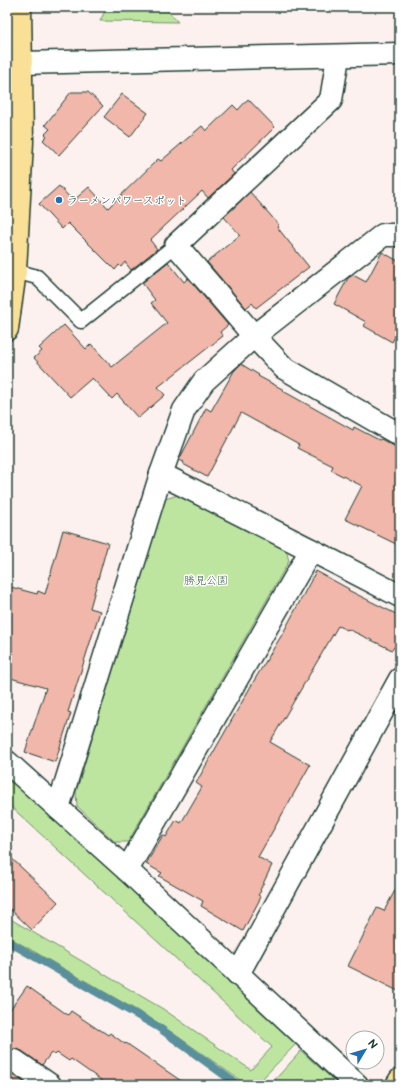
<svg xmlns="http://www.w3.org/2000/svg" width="407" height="1092" viewBox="0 0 407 1092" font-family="'Balsamiq Sans','Klee One',sans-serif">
<rect width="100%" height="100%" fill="#fcf1ee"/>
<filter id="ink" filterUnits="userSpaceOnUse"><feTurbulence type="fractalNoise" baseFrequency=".025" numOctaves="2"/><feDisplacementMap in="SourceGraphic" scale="8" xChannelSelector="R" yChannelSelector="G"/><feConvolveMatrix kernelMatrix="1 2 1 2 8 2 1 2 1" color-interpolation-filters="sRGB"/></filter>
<g filter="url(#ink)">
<g fill="#bee5a0" stroke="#6e916a">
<polygon points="107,7 164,7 178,22 100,21"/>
<polygon points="178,495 286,550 289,561 128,842 115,842 77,806 76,792 165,499"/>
<polygon points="7,775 120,879 297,1043 256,1085 247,1085 157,1022 7,936 7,917 163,1009 251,1070 272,1047 7,803"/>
<polygon points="301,1051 339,1085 270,1085"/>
</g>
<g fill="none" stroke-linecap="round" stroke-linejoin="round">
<polyline stroke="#5a8f9c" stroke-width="8" points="7,941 158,1027 238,1085"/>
</g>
<g fill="#f1b7aa" stroke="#1f3d34">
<polygon points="71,92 88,92 103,106 59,155 43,140 47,136 45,134 50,129 45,125"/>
<polygon points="122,94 148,113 130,137 104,117"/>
<polygon points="248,99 275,127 231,170 234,174 208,198 202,191 150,240 157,249 131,270 125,262 121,267 119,265 115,270 68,223 62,229 39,204 59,186 73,201 89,187 108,208 158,159 161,161 202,126 206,131 233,105 238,110"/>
<polygon points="250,192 279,225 277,227 309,267 256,308 252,303 246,308 207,262 240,235 224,217"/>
<polygon points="382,252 400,262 400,328 392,342 364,326 366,322 334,304 348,278 353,275 366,282"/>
<polygon points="168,262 184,282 188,278 228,325 220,332 223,336 158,387 165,395 138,418 117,394 112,399 92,378 70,397 34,358 42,351 39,348 64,325 86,349 91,344 112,367 167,323 151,303 155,300 142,283"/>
<polygon points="241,364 259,375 258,376 284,390 283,391 353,430 354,427 379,440 381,439 394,446 400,447 400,546 345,519 362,486 331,470 333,466 297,448 299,445 241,413 207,477 183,464 184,462 179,460 206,408 211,411 234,371"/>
<polygon points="63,530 108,543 90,608 100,611 68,712 71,713 55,762 25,752 46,688 7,677 7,586 37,594 38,591 45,594"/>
<polygon points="316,571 349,589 348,590 400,616 400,650 394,647 392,650 348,629 347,630 338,626 270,742 310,765 258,857 272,865 260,890 261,891 258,895 261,897 243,931 201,906 203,901 159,876 162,873 146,864 163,835 166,837 176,820 181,823 202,787 196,783 255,679 283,633"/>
<polygon points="7,854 58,902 32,930 7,906"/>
<polygon points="400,881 400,992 348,966 377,908 384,911"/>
<polygon points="27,986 68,1015 71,1011 99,1030 99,1029 108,1035 110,1033 125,1044 126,1043 187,1085 108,1085 71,1059 69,1061 57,1053 55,1055 51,1053 42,1065 22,1051 16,1049 10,1050 7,1052 7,1014"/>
<polygon points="7,1070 8,1071 28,1085 7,1085"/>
</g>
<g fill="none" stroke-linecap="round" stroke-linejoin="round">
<defs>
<g id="lane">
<polyline points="7,140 22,142"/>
<polyline points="15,271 37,277 81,321 176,245"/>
</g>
<g id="street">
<polyline points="338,57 331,100 176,245 254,336 284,368 400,435"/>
<polyline points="161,474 311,550 400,596"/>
<polyline points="7,762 127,870 357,1085"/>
<polyline points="58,808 161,474 184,410 204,381 254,336 383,235 400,235"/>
<polyline points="127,870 311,550"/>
<polyline points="238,974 400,679"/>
<polyline points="15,1061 50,1085"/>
</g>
<polyline id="secondary" points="21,63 400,54"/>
<polyline id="primary" points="7,329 15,271 22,142 20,7"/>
<polyline id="highway" points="397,1085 400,1080"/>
</defs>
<use href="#lane" stroke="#1f3d34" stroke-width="17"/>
<use href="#street" stroke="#1f3d34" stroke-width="25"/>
<use href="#secondary" stroke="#1f3d34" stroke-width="25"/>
<use href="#primary" stroke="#1f3d34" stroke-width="25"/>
<use href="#highway" stroke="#1f3d34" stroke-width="25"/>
<use href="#lane" stroke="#fff" stroke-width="14"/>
<use href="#street" stroke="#fff" stroke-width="22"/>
<use href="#secondary" stroke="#fff" stroke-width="22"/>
<use href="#primary" stroke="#fadf96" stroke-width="22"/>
<use href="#highway" stroke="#fadf96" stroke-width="22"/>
</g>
</g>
<circle fill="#1f6fb2" stroke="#fff" stroke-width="1.5" cx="59" cy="200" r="4"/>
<g text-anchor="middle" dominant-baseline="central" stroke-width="3" stroke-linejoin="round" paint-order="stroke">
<g font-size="11" fill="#1f3d34" stroke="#fff" text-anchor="start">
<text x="67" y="200">ラーメンパワースポット</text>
</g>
<g font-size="11" fill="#3f5f4a" stroke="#fff">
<text x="206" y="580">勝見公園</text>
</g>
</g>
<rect width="407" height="1092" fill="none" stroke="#fff" stroke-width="24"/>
<rect x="12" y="12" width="383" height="1068" fill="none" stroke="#1f3d34" stroke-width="1.5" filter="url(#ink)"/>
<g transform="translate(365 1050) rotate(52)"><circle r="19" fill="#ffffff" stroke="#a5b1ae"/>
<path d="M0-3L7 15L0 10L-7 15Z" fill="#1f6fb2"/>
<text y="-6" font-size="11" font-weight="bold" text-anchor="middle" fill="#1f3d34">N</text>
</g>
</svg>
